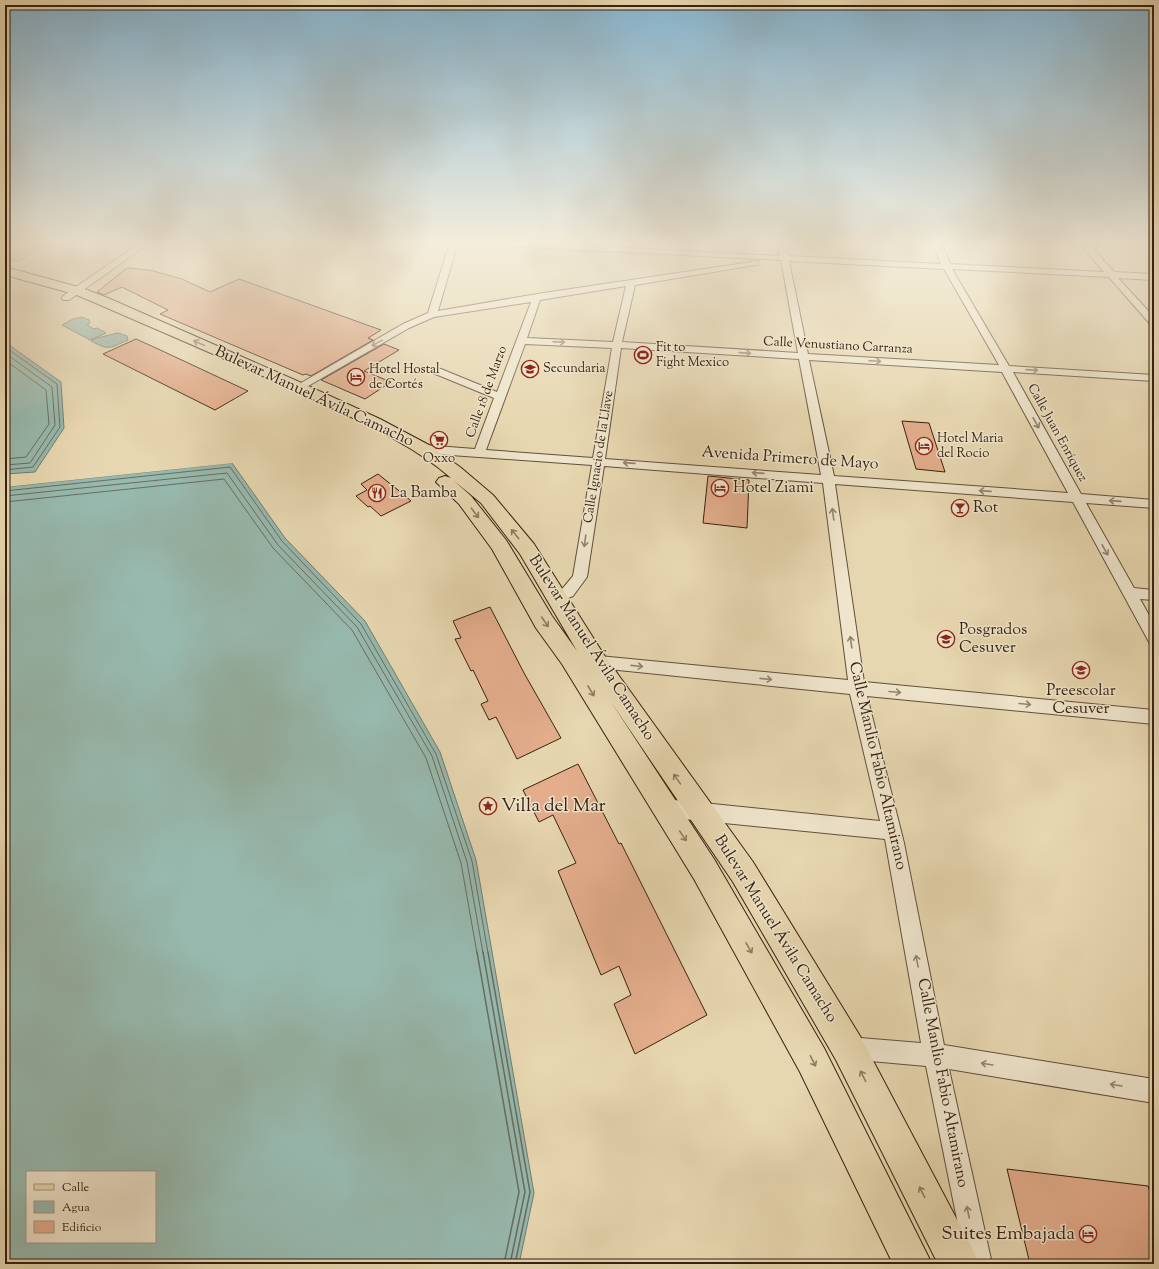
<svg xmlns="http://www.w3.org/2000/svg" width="1159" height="1269" viewBox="0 0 1159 1269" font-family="'Sorts Mill Goudy',serif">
<rect width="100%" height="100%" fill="#e7d7b0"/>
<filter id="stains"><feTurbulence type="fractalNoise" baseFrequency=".005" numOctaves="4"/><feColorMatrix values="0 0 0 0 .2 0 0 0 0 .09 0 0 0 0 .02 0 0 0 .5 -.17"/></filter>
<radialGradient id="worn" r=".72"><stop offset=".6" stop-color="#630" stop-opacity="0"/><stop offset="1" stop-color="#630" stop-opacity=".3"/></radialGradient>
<polygon fill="#b1bf8e" stroke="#747050" points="20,242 47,243 19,261 5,260 5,252"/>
<g fill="#97b9ae" stroke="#717d70" fill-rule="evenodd">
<polygon points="82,317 89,320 90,323 87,325 94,329 97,328 106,333 90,340 62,325 73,319"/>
<path d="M118,333L127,336L128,340C109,348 110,351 91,341L97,338Z"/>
<polygon points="5,342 61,382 64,428 35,472 5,474"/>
<path d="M232,463L285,538L365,621L440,752L476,860L534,1193L519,1264H5V487ZM27,1172H155V1242H27Z"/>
</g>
<polygon fill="#e7d7b0" points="232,461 234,463 5,487 5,485 27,482"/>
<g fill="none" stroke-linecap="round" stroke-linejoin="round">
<g stroke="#676e60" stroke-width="1">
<polyline points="5,347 57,384 60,427 33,467 5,470"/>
<polyline points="5,353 52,387 55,425 30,463 5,465"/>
<polyline points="5,360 46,390 49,424 26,457 5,459"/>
<polyline points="5,491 230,467 282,541 361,624 436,754 472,861 488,953"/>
<polyline points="5,496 227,473 278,545 357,627 432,756 467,862 483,953"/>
<polyline points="5,502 224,479 273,548 352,630 426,758 461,863 477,953"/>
</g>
<g stroke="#676e60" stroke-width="1.5">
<polyline points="477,952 519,1192 504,1264"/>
<polyline points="483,952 525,1192 510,1264"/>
<polyline points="488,952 530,1192 515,1264"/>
</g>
</g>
<g fill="#e4ae8d" stroke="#372212">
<polygon points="127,268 150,270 182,279 210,292 239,279 381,330 368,338 373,340 311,376 306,374 303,375 160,314 168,310 122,287 104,295 97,292"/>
<polygon points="136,339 156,348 248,391 215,410 103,354"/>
<polygon points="384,344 399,350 364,371 391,382 365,399 321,380"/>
<polygon points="902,421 929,423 945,472 916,469"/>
<polygon points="378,474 403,494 411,501 381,516 370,506 368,507 356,496 367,490 361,484"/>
<polygon points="708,476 749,480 747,528 703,523"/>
<polygon points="490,607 524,673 561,738 517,759 496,717 489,720 481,704 488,701 473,670 471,671 455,639 461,638 453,621"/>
<polygon points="578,764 619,844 621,843 707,1015 635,1054 614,1004 631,995 619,966 601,975 558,871 576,863 553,815 539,822 523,790"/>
<polygon points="1007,1169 1148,1186 1154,1203 1154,1264 1030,1264"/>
</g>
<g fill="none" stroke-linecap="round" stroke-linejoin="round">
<defs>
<g id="minor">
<polygon points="141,242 151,242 69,300 63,300 62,298 63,296"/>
<path d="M450,242H458L438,311L537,294L758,261V265H755L635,285L622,342L798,353L781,260L465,244L461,242H519L780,256L777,242H785L788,256L941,264L933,245V242H941L950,264L1104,272L1078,242H1087L1114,272L1154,274V280L1118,278L1154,317V326L1151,325L1109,277L952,269L1009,366L1154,375V381L1013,372L1081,494L1154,500V508L1086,503L1134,588L1154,590V600L1140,599L1154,624V644L1149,642L1073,502L835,484L864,682L1154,710V724L867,696L904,843L944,1045L1154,1079V1103L949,1069L992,1264H966L926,1066L848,1059L840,1056L837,1048L840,1040L848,1037L921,1043L885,839L664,817L658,814L655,808L658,802L664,799L880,821L850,694L589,667L584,665L581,661L584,657L589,655L848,680L823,483L604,466L587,577L573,596L557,603L552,602L550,598L552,594L563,588L573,576L592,465L423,453L419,451L417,449L419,447L423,445L475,449L494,398L433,373L432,371L437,368L441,369L497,392L531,302L434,317L409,328L303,389H295L294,387L403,324L428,313ZM789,261L944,269L999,365L808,354ZM626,286L613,342L527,338L540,300ZM525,344L612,348L593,458L486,450ZM621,348L799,359L821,475L605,459ZM809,360L1002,372L1068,493L834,476Z"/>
</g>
<path id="primary" d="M5,267L82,288L108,298L304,384L380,419L429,445L460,467L493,495L534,544L604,655L753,862L860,1036L973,1250L978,1264H938L836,1060L733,882L611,702L714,859L824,1048L932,1264H893L800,1072L694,879L562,664L536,628L492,549L459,504L436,482L439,478L445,476L451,478C412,444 363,423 317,401C245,367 171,336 98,304L74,294L5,275ZM453,480L481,503L520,554L577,651L552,616L506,540L471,496Z"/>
</defs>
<use href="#minor" stroke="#634f3a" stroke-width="2"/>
<use href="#primary" stroke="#372212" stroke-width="2"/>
<use href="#minor" fill="#efe5cc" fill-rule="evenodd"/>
<use href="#primary" fill="#e7d7b0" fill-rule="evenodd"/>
</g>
<defs><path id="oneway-shaft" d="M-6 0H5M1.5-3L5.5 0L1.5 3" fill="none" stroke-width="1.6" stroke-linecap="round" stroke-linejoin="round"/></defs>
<g stroke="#93846f">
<use href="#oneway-shaft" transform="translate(559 342) rotate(2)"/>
<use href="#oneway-shaft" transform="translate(377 343) rotate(151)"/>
<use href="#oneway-shaft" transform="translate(745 353) rotate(4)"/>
<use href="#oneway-shaft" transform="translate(875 361) rotate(3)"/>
<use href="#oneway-shaft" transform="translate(1032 370) rotate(4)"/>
<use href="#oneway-shaft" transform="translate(1036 423) rotate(61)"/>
<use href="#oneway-shaft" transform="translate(629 463) rotate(-176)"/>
<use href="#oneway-shaft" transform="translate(758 473) rotate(-176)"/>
<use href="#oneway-shaft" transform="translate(985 491) rotate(-176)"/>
<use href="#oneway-shaft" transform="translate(1115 501) rotate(-176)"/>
<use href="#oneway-shaft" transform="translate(833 514) rotate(-98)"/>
<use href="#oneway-shaft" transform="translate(585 541) rotate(98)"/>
<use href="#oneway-shaft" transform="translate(1105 550) rotate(61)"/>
<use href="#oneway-shaft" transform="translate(851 642) rotate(-98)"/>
<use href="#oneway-shaft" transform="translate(637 666) rotate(6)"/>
<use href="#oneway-shaft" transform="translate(766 679) rotate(6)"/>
<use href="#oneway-shaft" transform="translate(895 692) rotate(5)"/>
<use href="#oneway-shaft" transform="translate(1025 704) rotate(5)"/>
<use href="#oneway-shaft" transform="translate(917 961) rotate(-101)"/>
<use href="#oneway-shaft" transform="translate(987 1064) rotate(-171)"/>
<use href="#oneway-shaft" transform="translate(1116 1085) rotate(-171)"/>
<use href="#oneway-shaft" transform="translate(968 1212) rotate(-102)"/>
</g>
<g stroke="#8f7c61">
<use href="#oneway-shaft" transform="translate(199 343) rotate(-156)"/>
<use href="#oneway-shaft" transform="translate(475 513) rotate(53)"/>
<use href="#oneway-shaft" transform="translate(515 534) rotate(-129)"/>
<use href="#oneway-shaft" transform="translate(545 622) rotate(56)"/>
<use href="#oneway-shaft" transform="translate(591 691) rotate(58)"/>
<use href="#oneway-shaft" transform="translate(677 779) rotate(-125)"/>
<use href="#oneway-shaft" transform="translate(683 836) rotate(56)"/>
<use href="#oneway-shaft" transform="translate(749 948) rotate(60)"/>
<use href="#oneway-shaft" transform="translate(813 1061) rotate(63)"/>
<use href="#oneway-shaft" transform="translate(863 1076) rotate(-117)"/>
<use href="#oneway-shaft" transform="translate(922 1192) rotate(-117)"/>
</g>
<linearGradient id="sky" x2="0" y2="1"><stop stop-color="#87b6d1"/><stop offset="0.58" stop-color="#f4eddb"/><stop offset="1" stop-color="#f4eddb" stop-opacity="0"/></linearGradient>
<rect width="1159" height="420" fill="url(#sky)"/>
<defs>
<symbol id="stadium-ring" viewBox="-11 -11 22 22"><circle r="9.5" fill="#efe5cc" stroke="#8f2418" stroke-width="1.5"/><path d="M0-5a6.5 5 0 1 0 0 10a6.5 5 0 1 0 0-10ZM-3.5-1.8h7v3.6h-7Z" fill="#8f2418"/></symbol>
<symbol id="school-ring" viewBox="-11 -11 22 22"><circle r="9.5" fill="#efe5cc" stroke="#8f2418" stroke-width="1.5"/><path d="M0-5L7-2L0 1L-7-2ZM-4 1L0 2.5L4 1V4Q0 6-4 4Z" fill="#8f2418"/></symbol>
<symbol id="hotel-ring" viewBox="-11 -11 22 22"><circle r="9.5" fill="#efe5cc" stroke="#8f2418" stroke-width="1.5"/><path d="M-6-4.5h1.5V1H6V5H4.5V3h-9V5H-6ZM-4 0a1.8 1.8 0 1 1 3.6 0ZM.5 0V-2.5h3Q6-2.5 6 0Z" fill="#8f2418"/></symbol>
<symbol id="supermarket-ring" viewBox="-11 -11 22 22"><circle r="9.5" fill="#efe5cc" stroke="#8f2418" stroke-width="1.5"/><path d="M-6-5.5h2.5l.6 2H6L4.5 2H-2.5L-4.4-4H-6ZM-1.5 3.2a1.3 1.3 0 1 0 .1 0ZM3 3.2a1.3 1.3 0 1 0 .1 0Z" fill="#8f2418"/></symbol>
<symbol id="restaurant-ring" viewBox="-11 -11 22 22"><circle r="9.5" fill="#efe5cc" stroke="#8f2418" stroke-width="1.5"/><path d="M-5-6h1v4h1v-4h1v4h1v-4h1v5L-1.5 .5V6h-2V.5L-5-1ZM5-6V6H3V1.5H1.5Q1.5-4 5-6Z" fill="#8f2418"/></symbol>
<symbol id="bar-ring" viewBox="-11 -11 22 22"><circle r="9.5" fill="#efe5cc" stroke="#8f2418" stroke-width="1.5"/><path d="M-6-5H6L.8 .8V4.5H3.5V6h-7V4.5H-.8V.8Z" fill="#8f2418"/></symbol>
<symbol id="university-ring" viewBox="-11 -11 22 22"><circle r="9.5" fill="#efe5cc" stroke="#8f2418" stroke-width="1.5"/><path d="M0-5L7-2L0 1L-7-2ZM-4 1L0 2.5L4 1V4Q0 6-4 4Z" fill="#8f2418"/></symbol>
<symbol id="sight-ring" viewBox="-11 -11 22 22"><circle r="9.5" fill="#efe5cc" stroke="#8f2418" stroke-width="1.5"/><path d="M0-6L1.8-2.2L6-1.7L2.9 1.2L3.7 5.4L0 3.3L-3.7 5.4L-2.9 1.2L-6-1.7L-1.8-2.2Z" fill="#8f2418"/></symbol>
</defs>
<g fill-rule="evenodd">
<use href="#stadium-ring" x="633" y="345" width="20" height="20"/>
<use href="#school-ring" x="520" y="359" width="20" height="20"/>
<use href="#hotel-ring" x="346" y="367" width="20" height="20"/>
<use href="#supermarket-ring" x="429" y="430" width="20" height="20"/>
<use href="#hotel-ring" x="914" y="436" width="20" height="20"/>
<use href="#hotel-ring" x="710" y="478" width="20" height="20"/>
<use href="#restaurant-ring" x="367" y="483" width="20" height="20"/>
<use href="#bar-ring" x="950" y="498" width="20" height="20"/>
<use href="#university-ring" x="936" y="629" width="20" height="20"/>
<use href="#school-ring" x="1071" y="660" width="20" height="20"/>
<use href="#sight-ring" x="478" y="796" width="20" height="20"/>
<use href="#hotel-ring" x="1078" y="1224" width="20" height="20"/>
</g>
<g text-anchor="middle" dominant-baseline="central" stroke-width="3" stroke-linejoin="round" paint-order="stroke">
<g font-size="13" fill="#372212" stroke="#efe5cc">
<text transform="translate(838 346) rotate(3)">Calle Venustiano Carranza</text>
<text transform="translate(487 392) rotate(-70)">Calle 18 de Marzo</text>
<text transform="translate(1057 433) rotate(61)">Calle Juan Enríquez</text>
<text transform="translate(599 457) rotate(-81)">Calle Ignacio de la Llave</text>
</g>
<g font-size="13" fill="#372212" stroke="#efe5cc" text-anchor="start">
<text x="656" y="348">Fit to<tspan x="656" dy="15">Fight Mexico</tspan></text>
<text x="543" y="369">Secundaria</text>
<text x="369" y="370">Hotel Hostal<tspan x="369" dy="15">de Cortés</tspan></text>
<text x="937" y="439">Hotel Maria<tspan x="937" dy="15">del Rocio</tspan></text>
<text x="439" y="459" text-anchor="middle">Oxxo</text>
</g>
<g font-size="16" fill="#372212" stroke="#efe5cc">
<text transform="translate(314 397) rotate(25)">Bulevar Manuel Ávila Camacho</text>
<text transform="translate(790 459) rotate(4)">Avenida Primero de Mayo</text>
<text transform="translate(591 648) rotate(57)">Bulevar Manuel Ávila Camacho</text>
<text transform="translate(877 766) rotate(77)">Calle Manlio Fabio Altamirano</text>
<text transform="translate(775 929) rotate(58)">Bulevar Manuel Ávila Camacho</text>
<text transform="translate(942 1083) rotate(79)">Calle Manlio Fabio Altamirano</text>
</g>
<g font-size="16" fill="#372212" stroke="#efe5cc" text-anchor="start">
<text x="733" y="488">Hotel Ziami</text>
<text x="390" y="493">La Bamba</text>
<text x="973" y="508">Rot</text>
<text x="959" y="630">Posgrados<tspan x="959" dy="18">Cesuver</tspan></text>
<text x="1081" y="691" text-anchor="middle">Preescolar<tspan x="1081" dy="18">Cesuver</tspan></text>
</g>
<g font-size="19" fill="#372212" stroke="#efe5cc" text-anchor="start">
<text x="501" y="806">Villa del Mar</text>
<text x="1075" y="1234" text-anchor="end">Suites Embajada</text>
</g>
</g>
<rect width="1159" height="1269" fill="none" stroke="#e7d7b0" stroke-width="20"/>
<rect x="6" y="6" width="1147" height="1257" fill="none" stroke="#372212" stroke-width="2"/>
<rect x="10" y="10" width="1139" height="1249" fill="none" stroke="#372212"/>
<rect x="26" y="1171" width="130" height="72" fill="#efe5cc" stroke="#a59782"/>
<rect x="34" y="1184" width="20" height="6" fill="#e7d7b0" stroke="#a59782"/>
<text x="62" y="1191" font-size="12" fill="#372212">Calle</text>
<rect x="34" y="1201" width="20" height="12" fill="#97b9ae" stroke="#a59782"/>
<text x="62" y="1211" font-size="12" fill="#372212">Agua</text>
<rect x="34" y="1221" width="20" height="12" fill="#e4ae8d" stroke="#a59782"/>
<text x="62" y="1231" font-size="12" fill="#372212">Edificio</text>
<rect width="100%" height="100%" filter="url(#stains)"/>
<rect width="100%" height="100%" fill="url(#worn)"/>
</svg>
